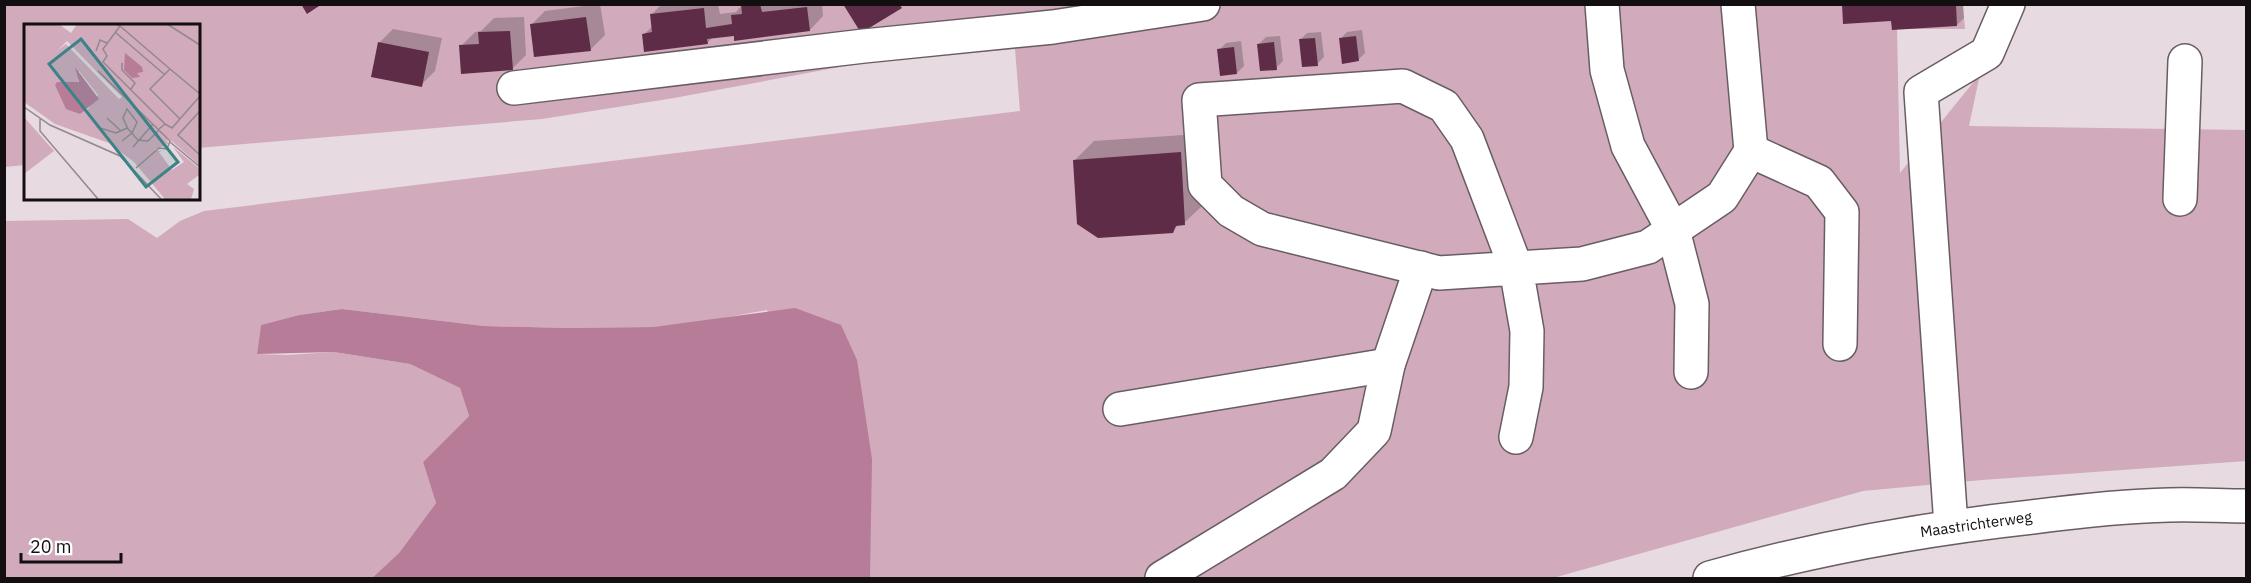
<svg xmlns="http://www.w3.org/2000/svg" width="2251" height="583" viewBox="0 0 2251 583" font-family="'IBM Plex Sans',sans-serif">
<rect width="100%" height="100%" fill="#e7dae0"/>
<polygon fill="#d1aabc" points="5,5 1963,5 1965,29 1897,29 1900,173 1980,74 1969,126 2246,130 2246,461 1982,480 1863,491 1553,578 870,578 870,528 767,310 701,322 653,327 567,328 484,326 342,309 299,315 261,325 257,354 287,355 334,352 410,364 460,388 469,416 423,462 436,503 399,553 372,578 5,578 4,221 128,219 157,238 180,221 204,211 1020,111 1015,49 866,62 674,98 542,119 198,148 198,26 26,26 25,165 5,167"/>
<polygon fill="#b67c98" points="795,308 841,325 857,360 872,459 870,578 372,578 399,553 436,503 423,462 469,416 460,388 410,364 334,352 257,354 261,325 299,315 342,309 484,326 567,328 653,327"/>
<g fill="#0003">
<polygon points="600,4 605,35 591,49 531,25 545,11"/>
<polygon points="662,4 718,4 720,14 736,12 743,4 822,4 823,16 810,30 713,37 707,43 643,35 653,26 651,15"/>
<polygon points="1844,4 1963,4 1964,18 1957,25 1895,19"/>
<polygon points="524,17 526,55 512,69 461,46 475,32 481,31 494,18"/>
<polygon points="393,29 442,38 435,71 421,85 379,43"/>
<polygon points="1362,30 1365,53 1358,60 1340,39 1347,32"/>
<polygon points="1321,32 1324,57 1317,64 1300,40 1307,33"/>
<polygon points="1280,36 1283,61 1276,68 1259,44 1266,37"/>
<polygon points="1241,41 1244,66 1237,73 1219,50 1226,43"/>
<polygon points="1199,134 1204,204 1184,223 1179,224 1172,231 1075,160 1094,141"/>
</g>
<g fill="#5e2c46">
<polygon points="301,4 322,4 307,14"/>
<polygon points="741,4 760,4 762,12 807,7 810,31 734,41 734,36 707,39 708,44 644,52 642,34 652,32 650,14 704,8 706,28 732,24 731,15 742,14"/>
<polygon points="843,4 899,4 902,8 861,33"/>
<polygon points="1842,4 1956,4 1957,26 1892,30 1891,21 1843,24"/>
<polygon points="586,17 591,51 534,57 530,24"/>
<polygon points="510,31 513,70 461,74 459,45 479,44 478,32"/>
<polygon points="1356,36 1359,61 1342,64 1339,38"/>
<polygon points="1315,38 1318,66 1302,67 1299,39"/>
<polygon points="378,42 429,52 422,87 371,77"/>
<polygon points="1274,42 1277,70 1260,71 1257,44"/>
<polygon points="1234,47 1237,74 1220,76 1217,49"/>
<polygon points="1181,152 1185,225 1176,226 1173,233 1098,238 1077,224 1073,160"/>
</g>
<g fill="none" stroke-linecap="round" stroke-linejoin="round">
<defs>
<g id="minor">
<polyline points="1602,4 1607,70 1628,146 1673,230 1692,304 1691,372"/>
<polyline points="514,88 864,46 1053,27 1203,4"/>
<polyline points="1751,151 1819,182 1842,212 1840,344"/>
<polyline points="2180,199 2185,61"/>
<polyline points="1120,409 1388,365"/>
<polyline points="1516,437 1526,387 1527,331 1516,268 1467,139 1444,106 1403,86 1199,100 1205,185 1231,211 1262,229 1439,273 1582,264 1648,247 1722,197 1751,151 1738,4"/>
<polyline points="1951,526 1921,92 1987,53 2008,4"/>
<polyline points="1162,578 1333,474 1374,431 1388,365 1421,268"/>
</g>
<path id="major" d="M1710,578C1816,548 1923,529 2032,517C2078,511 2124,506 2169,505C2195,504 2221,506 2246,506"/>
</defs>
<use href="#minor" stroke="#685d62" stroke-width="36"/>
<use href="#major" stroke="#685d62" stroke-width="36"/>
<use href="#minor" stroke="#fff" stroke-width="33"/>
<use href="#major" stroke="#fff" stroke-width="33"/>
</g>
<g text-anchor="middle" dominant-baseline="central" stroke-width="6" stroke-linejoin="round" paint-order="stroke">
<g font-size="15" fill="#130e10" stroke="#fff">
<text transform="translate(1976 524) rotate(-8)">Maastrichterweg</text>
</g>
</g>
<g transform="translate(24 24)">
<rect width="176" height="176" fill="#e7dae0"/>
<path d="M0,0H35L47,9L53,0H175V141L143,113L144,120L130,126L138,127L135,128L148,146L160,138L149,123L175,144V151L163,160L170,165L167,175H141L110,138L85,119L31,100L0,78ZM43,17L74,49L98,73L95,75L42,20L33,27ZM55,47L74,71L62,88L31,60L54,58ZM0,93L30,127L0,150Z" fill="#d1aabc" fill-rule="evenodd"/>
<path d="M101,29L118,43L119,48L113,49L116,53L108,54L100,46ZM51,43L75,75L56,90L42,85L31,61L33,58H55Z" fill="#b67c98"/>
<path fill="none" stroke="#92888d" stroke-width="1.5" d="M91,0L96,2L79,25L83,32L79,38L141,100L135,105M143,0L176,21M96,2L146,45M91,8L141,51M72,27L76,16L83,19M98,39V46L111,59L107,65M74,47L146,117L143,125L135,124L112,144M0,83L26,101L96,132L137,175M176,87L154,111L176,131M83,94L97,107M16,95V107L74,175M156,95L126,65L146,45L176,70M141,100L148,104L176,72M73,103L92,109L103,104M98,117L108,109L113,98L103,85L99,94L104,105L108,109L111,113L114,116L124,117L135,106M146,118L176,143M109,123L129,100"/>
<path fill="#3b8386" fill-opacity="0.15" stroke="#3b8386" stroke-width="3" d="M57,15L154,138L122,163L25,40Z"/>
<rect width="176" height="176" fill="none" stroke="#130e10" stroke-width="3"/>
</g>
<rect width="2251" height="583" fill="none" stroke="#130e10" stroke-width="12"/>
<path d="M21 553v9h100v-9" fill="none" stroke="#130e10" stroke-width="3"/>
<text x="30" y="553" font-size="18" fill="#130e10" stroke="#ffffff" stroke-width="4.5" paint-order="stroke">20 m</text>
</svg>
